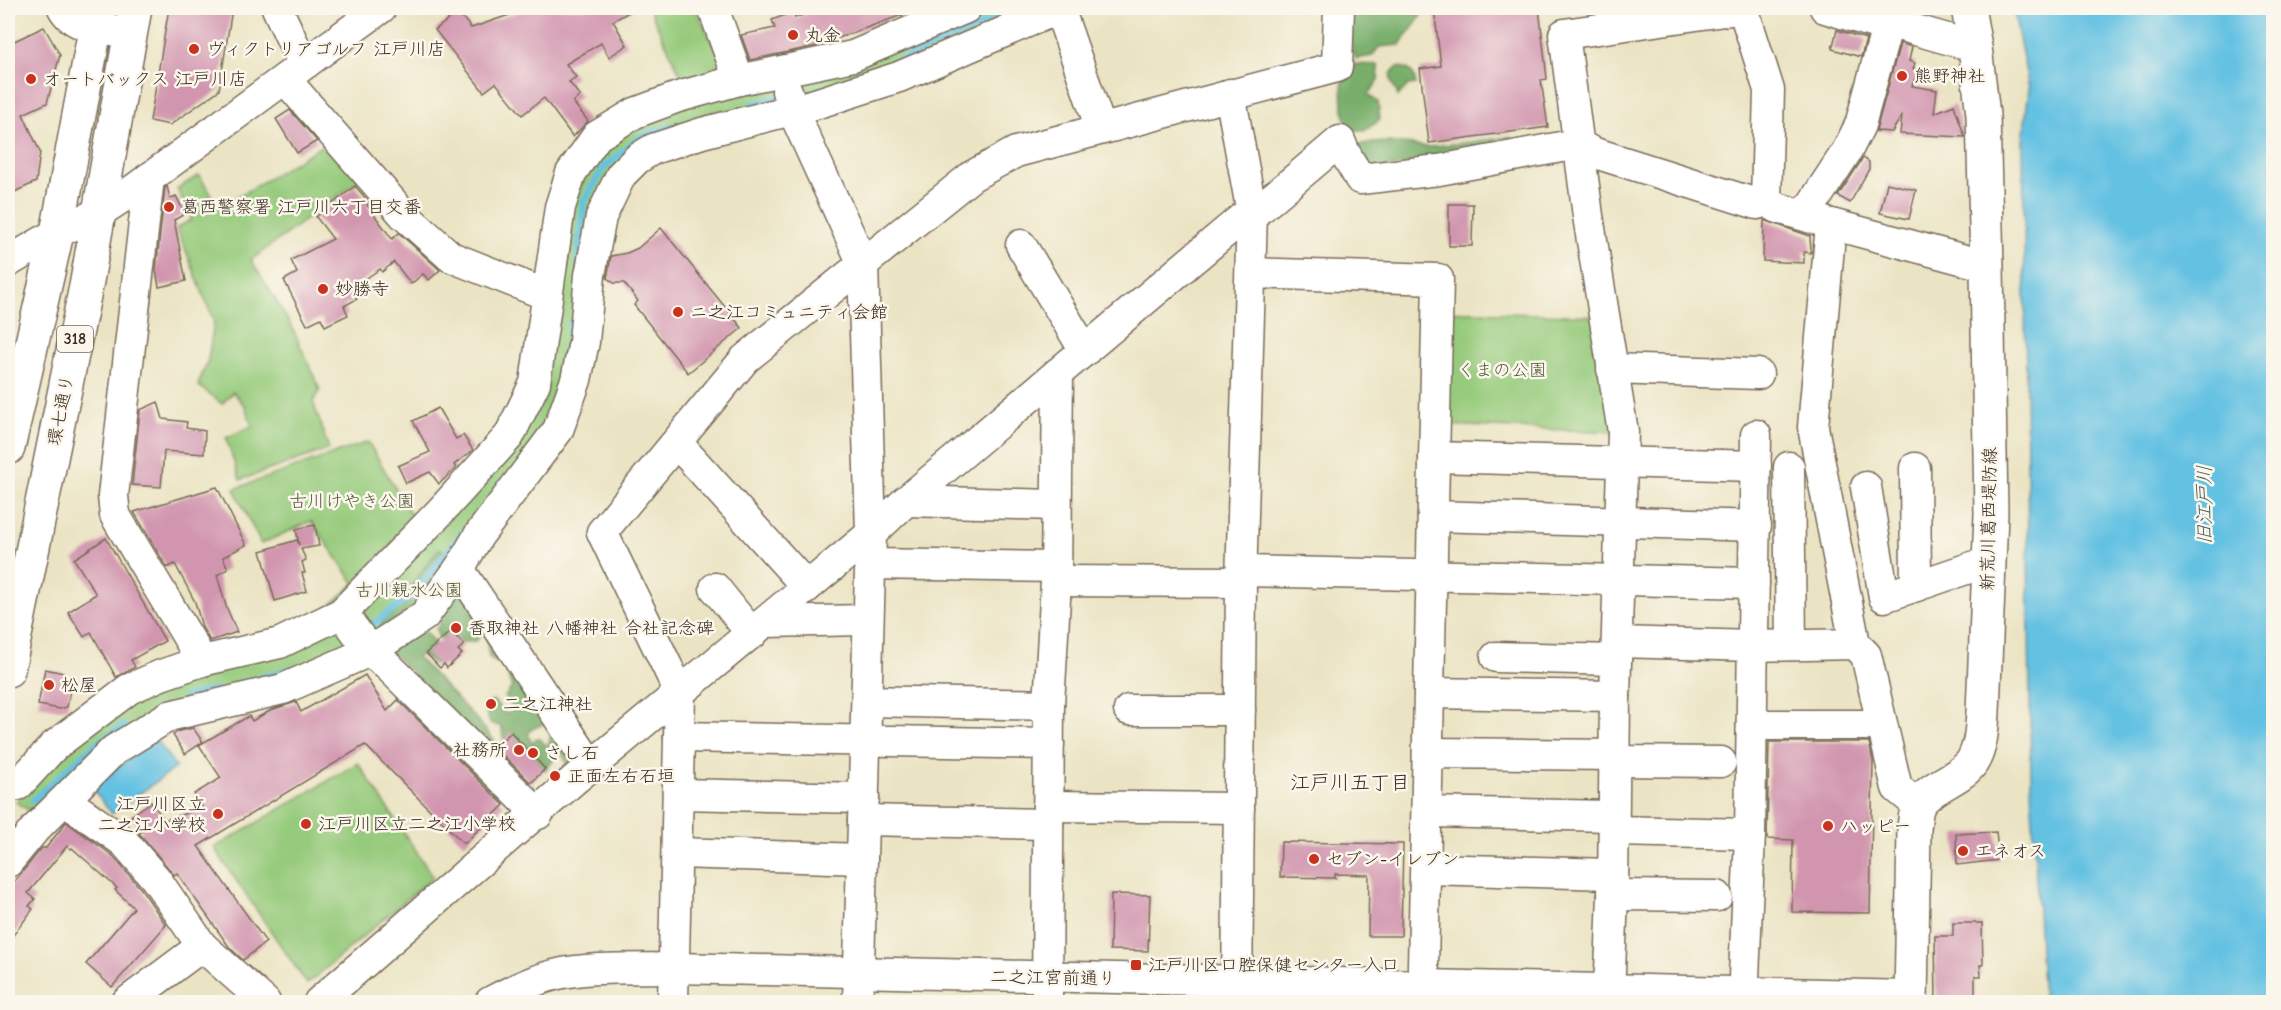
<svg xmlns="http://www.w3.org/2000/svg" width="2281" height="1010" viewBox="0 0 2281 1010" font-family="'Comic Neue','Klee One',sans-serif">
<rect width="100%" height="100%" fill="#fbf7ec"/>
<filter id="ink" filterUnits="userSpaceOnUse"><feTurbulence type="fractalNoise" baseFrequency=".0167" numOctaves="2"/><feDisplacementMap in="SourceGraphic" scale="12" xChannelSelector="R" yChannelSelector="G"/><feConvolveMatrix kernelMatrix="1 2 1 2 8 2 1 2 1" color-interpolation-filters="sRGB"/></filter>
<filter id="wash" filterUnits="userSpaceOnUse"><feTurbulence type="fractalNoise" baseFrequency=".008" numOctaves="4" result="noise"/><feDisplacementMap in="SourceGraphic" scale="24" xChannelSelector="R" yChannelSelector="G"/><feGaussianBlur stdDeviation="1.35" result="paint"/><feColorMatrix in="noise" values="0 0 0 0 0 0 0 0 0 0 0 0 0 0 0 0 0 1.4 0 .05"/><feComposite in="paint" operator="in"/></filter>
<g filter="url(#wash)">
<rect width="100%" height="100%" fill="#ebe4c4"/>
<g fill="#96ca7b" stroke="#687a4c" stroke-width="1.5">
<polygon points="649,8 695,8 725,68 684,82"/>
<polygon points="990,8 1044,8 956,47 633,157 573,378 488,514 363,648 168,710 38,816 16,802 90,729 144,691 278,652 516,439 565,219 603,140 653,116 946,26"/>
<polygon points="328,142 359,180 251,260 292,327 320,390 313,402 329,449 240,480 226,438 252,426 245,406 233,392 222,404 198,385 208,360 214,322 177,228 192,219 177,189 199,175 220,208"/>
<polygon points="1441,311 1598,316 1615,432 1441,425"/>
<polygon points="368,442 414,520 355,584 311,521 261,544 234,489"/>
<polygon points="358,763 433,877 307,984 214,848"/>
</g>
<g fill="#78ae6b" stroke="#5a6c44" stroke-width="1.5">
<path d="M1336,8H1423C1420,24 1407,31 1400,45L1379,47L1372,56L1356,59Z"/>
<polygon points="1355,64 1378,65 1379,80 1368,95 1378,102 1380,120 1364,131 1349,129 1343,110 1342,82"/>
<path d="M1398,67C1410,68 1414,72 1416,84L1408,85L1398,96C1395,85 1383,76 1398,67Z"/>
<polygon points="1510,137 1515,143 1366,172 1353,152 1358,144 1388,142 1428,147"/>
<path d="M439,549L467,559L584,761L571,771L561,752L554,750L548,745L551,735L545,723L532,729L528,734L532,743L537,738C545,741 551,753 553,761L545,770C526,761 500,751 502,727L490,723L484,709L493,700L506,714L515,710L505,697L512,687L507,674L508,667L504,664V659L495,662L489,657L485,629L479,630L478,640C463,646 454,636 439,638L436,629L440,625L439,616L419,624L435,644L430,650L440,663L435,664L420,654L417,657L480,723L497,744L493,751L378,640L380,626Z"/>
</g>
<g fill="#64c1e2" stroke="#507680" stroke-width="1.5">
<polygon points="2013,8 2273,8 2273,1002 2043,1002 2031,789 2023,140 2029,88"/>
<polygon points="156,739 176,767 112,814 91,787"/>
</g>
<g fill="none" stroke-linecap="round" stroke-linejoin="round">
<g stroke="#64c1e2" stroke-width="7">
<polyline points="876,70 1021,8"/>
<polyline points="752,105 779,98"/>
<polyline points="578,261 584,201 604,167 642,136 672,127"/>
<polyline points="568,351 571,323"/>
<polyline points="365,630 411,596 465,531"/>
<polyline points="240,684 296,668"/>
<polyline points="185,698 215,690"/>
<polyline points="33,800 98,742 124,726"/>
</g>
</g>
<g id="blocks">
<g fill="#d195af">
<polygon points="169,8 232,9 219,90 170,125 150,121"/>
<polygon points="530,8 636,8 613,21 627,45 609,57 601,43 566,64 576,77 569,82 580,96 573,102 588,121 573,137 544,98 522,115 496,83 484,92 435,30 458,12 471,28"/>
<polygon points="821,8 916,8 916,10 816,46 750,60 741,35 775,28 772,20 793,12 795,18"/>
<polygon points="1434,8 1539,8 1547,79 1541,80 1548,127 1429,143 1420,69 1441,66"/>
<polygon points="44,27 60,55 47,103 23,114 40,152 36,182 8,195 8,44"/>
<polygon points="1837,30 1866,39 1861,57 1832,49"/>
<polygon points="1900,43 1912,47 1909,61 1915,63 1913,69 1917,71 1912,86 1937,90 1934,113 1954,105 1965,137 1900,134 1902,115 1892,132 1876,131"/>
<polygon points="290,110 317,141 297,153 276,119"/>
<polygon points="1863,158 1869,162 1869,169 1850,203 1838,196"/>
<polygon points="1887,183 1916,190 1909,219 1880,213"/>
<polygon points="167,186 170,199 176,196 185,214 174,220 186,281 159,287 156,270 165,188"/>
<polygon points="355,186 370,203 367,205 392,239 399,233 440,270 429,280 423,274 411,284 394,262 382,272 380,269 352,288 357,299 344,306 348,315 325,326 321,318 307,325 284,280 297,273 291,260 333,239 316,217"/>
<polygon points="1449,204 1473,204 1472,246 1449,246"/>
<polygon points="1764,220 1810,236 1811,253 1804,252 1804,263 1763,261"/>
<polygon points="661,228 742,328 688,373 634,305 638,301 624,283 614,283 607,278 611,256 627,253 638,248"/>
<polygon points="158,402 163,419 187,422 186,428 205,431 204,454 164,451 161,487 132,485 140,410"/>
<polygon points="438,408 456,439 463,435 473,450 454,465 456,468 439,484 430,472 406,483 398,466 430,452 413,421"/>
<polygon points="217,487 246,545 223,557 228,569 217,575 226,606 237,632 210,641 202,627 195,602 175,564 167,568 134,512"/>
<polygon points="315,525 319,546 301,549 306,560 302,562 305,573 302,573 307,591 275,601 261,551 297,540 299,545 296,529"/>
<polygon points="106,538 165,641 131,660 135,667 116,677 91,632 84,637 68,612 96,594 74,559"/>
<polygon points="451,631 464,645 458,650 462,654 447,668 444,664 440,668 426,653"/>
<polygon points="45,669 64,673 63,679 71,687 67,707 60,709 38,705"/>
<polygon points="365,675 387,711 398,700 504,805 464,844 365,745 198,846 266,942 243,960 230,948 177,873 174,875 139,833 143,831 131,816 151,802 165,820 203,808 194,794 221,778 199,745 249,716 252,721 271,710 296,702 301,712"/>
<polygon points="193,728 203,742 185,754 173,735 179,731"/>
<polygon points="511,732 545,769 531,783 495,747"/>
<polygon points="1769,742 1869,742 1873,761 1870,913 1792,912 1793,840 1767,839"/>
<polygon points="66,822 112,855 142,890 166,925 112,987 86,964 134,908 115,890 117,888 72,848 71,849 67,846 28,893 35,899 29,906 33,909 8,942 8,889 42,848 46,848"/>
<polygon points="1996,832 1999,860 1957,865 1956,834"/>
<polygon points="1281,842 1403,844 1401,936 1368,936 1369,875 1335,874 1335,878 1280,877"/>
<polygon points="1111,894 1150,895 1148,951 1110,950"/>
<polygon points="1953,923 1982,923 1983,965 1980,965 1981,976 1975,976 1975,999 1936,1002 1935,936 1953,936"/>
</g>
</g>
</g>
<g filter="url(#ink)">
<use href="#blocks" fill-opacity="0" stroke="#796b58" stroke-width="1.5"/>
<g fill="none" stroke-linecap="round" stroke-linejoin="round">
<defs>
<g id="minor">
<path d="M63,8C75,30 108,29 131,32"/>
<polyline points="277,8 296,49 306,63"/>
<polyline points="713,8 739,80"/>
<polyline points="1059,8 1101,129"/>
<polyline points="1743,8 1769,90 1766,201"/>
<polyline points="1825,8 1887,27 1895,24 1975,47"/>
<polyline points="285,79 403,214 451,257 547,295"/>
<polyline points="787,91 792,109 863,264 871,534 858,1002"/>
<polyline points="1230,94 1252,213 1241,582 1237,1002"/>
<polyline points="149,178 113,496 115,515 202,661"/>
<polyline points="1805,215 1847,151 1860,125 1887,27"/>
<polyline points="1831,224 1813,427 1855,644"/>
<polyline points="1021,245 1085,351"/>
<polyline points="8,262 57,233 100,212 129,193 381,8"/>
<polyline points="1251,273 1438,279 1423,967 1428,986 1428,1002"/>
<polyline points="1612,369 1758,374"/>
<polyline points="677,443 807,587"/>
<polyline points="1434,457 1756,466"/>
<polyline points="1789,467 1791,645"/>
<polyline points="1915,468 1916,586"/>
<polyline points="1866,487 1884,597 1975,566 1990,564"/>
<polyline points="906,501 1056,505"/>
<polyline points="1433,516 1756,526"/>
<polyline points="870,564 1056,567"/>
<polyline points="459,569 591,766"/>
<polyline points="1242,571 1754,583"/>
<polyline points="1056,581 1241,582"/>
<polyline points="715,588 752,634"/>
<polyline points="342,613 370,651 388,666 538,814"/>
<polyline points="765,622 868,620"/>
<polyline points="1618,642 1753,646 1855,644 1866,655 1897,788 1918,805"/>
<polyline points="1496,657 1616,660"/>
<polyline points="1430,693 1615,696"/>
<polyline points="867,701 1049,705"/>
<polyline points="1129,710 1240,710"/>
<polyline points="1752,725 1882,725"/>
<polyline points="679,737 1049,744"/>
<polyline points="1428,753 1615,755"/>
<polyline points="1615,761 1721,762"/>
<polyline points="8,787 18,785 54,746 129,689 161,675 202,661 280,643 342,613 438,514 509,436 535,383 560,207 571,173 597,136 635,113 678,97 739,80 853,56 966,8"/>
<polyline points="678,794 864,798"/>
<polyline points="66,801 124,842 156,879 202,946 265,1002"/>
<polyline points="1048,806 1239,808"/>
<polyline points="1427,812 1613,816"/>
<polyline points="863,820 1048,824"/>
<polyline points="1614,831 1750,834"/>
<polyline points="677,853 862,859"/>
<polyline points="8,862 35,829 114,750 169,716 283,689 370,651 424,616 459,569 479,535 558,430 576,380 584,342 590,275 601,217 621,175 637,159 653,149 702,133 815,104 899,77 1060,8"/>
<polyline points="1426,869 1612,874"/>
<polyline points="1613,895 1717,896"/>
<polyline points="127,1002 202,946"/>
<polyline points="319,1002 574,780 871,534 906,501 1242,218 1262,207 1340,141 1345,153 1360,179 1439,170 1577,144 1592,152 1757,204 1766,201 1778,208 1831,224 1987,266"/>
<path d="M490,1002C511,991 531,981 554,975C592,966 635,969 674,968L1910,996"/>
<polyline points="673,1002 680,693 602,532 745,359 972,176 1016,152 1337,67 1339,8"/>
<polyline points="1047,1002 1049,705 1056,581 1058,373"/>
<polyline points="1605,1002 1610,971 1613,895 1615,696 1623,432 1588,216 1564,34 1745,8"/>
<polyline points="1743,1002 1750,834 1756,435"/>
</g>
<g id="major">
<polyline points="8,448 57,233 99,8"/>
<polyline points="8,670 87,281 135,8"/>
<path d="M1911,1002L1914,829C1915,822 1915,813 1918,806C1926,787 1960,780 1972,762C1981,748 1982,728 1983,712L1991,514L1987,266L1983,115L1975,47L1968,8"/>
</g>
</defs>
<use href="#minor" stroke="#796b58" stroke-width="33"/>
<use href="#major" stroke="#796b58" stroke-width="36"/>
<use href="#minor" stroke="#fff" stroke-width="30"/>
<use href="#major" stroke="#fff" stroke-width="33"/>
</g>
</g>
<g fill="#c8321e" stroke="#fbf7ec" stroke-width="2">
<circle cx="793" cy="35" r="6"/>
<circle cx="194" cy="49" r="6"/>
<circle cx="1902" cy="76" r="6"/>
<circle cx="31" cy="79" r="6"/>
<circle cx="169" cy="207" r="6"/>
<circle cx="323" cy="289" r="6"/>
<circle cx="678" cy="312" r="6"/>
<circle cx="456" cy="628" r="6"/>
<circle cx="49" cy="685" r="6"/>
<circle cx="491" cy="704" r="6"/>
<circle cx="519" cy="750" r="6"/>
<circle cx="533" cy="753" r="6"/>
<circle cx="555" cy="776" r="6"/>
<circle cx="218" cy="814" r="6"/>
<circle cx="306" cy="824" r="6"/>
<circle cx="1828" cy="826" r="6"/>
<circle cx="1963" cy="851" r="6"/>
<circle cx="1314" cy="859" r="6"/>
<rect x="1130" y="959" width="12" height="12" rx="3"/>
</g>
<g text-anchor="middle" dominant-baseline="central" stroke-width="5" stroke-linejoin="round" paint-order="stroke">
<rect fill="#fbf7ec" stroke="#75685c" stroke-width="1.5" x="57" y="326" width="36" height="26" rx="4.5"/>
<g font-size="16" font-weight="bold" fill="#3b2a1e">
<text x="75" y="339">318</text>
</g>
<g font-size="18" fill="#3b2a1e" stroke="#fbf7ec" text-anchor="start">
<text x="805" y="35">丸金</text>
<text x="206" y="49">ヴィクトリアゴルフ 江戸川店</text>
<text x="1914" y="76">熊野神社</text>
<text x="43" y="79">オートバックス 江戸川店</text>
<text x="181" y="207">葛西警察署 江戸川六丁目交番</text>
<text x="335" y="289">妙勝寺</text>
<text x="690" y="312">ニ之江コミュニティ会館</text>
<text x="468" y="628">香取神社 八幡神社 合社記念碑</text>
<text x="61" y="685">松屋</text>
<text x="503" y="704">二之江神社</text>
<text x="507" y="750" text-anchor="end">社務所</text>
<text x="545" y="753">さし石</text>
<text x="567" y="776">正面左右石垣</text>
<text x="206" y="804" text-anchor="end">江戸川区立<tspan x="206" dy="21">二之江小学校</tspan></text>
<text x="318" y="824">江戸川区立二之江小学校</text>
<text x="1840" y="826">ハッピー</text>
<text x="1975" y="851">エネオス</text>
<text x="1326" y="859">セブン-イレブン</text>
<text x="1148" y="965">江戸川区口腔保健センター入口</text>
</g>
<g font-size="18" fill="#565a3a" stroke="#fbf7ec">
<text x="1502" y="370">くまの公園</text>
<text x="352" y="501">古川けやき公園</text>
<text x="409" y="590">古川親水公園</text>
</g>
<g font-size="18" fill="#3b2a1e" stroke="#fbf7ec">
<text transform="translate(61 410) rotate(-79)">環七通り</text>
<text transform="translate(1989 519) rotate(-89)">新荒川葛西堤防線</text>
<text transform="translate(1053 978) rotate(1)">二之江宮前通り</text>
</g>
<g font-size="20" font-style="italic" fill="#475759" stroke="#fbf7ec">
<text transform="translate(2204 505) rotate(-90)">旧江戸川</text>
</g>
<g font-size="20" fill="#3b2a1e" stroke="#fbf7ec">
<text x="1350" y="782">江戸川五丁目</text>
</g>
</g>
<rect width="2281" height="1010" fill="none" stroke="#fbf7ec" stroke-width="30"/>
</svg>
